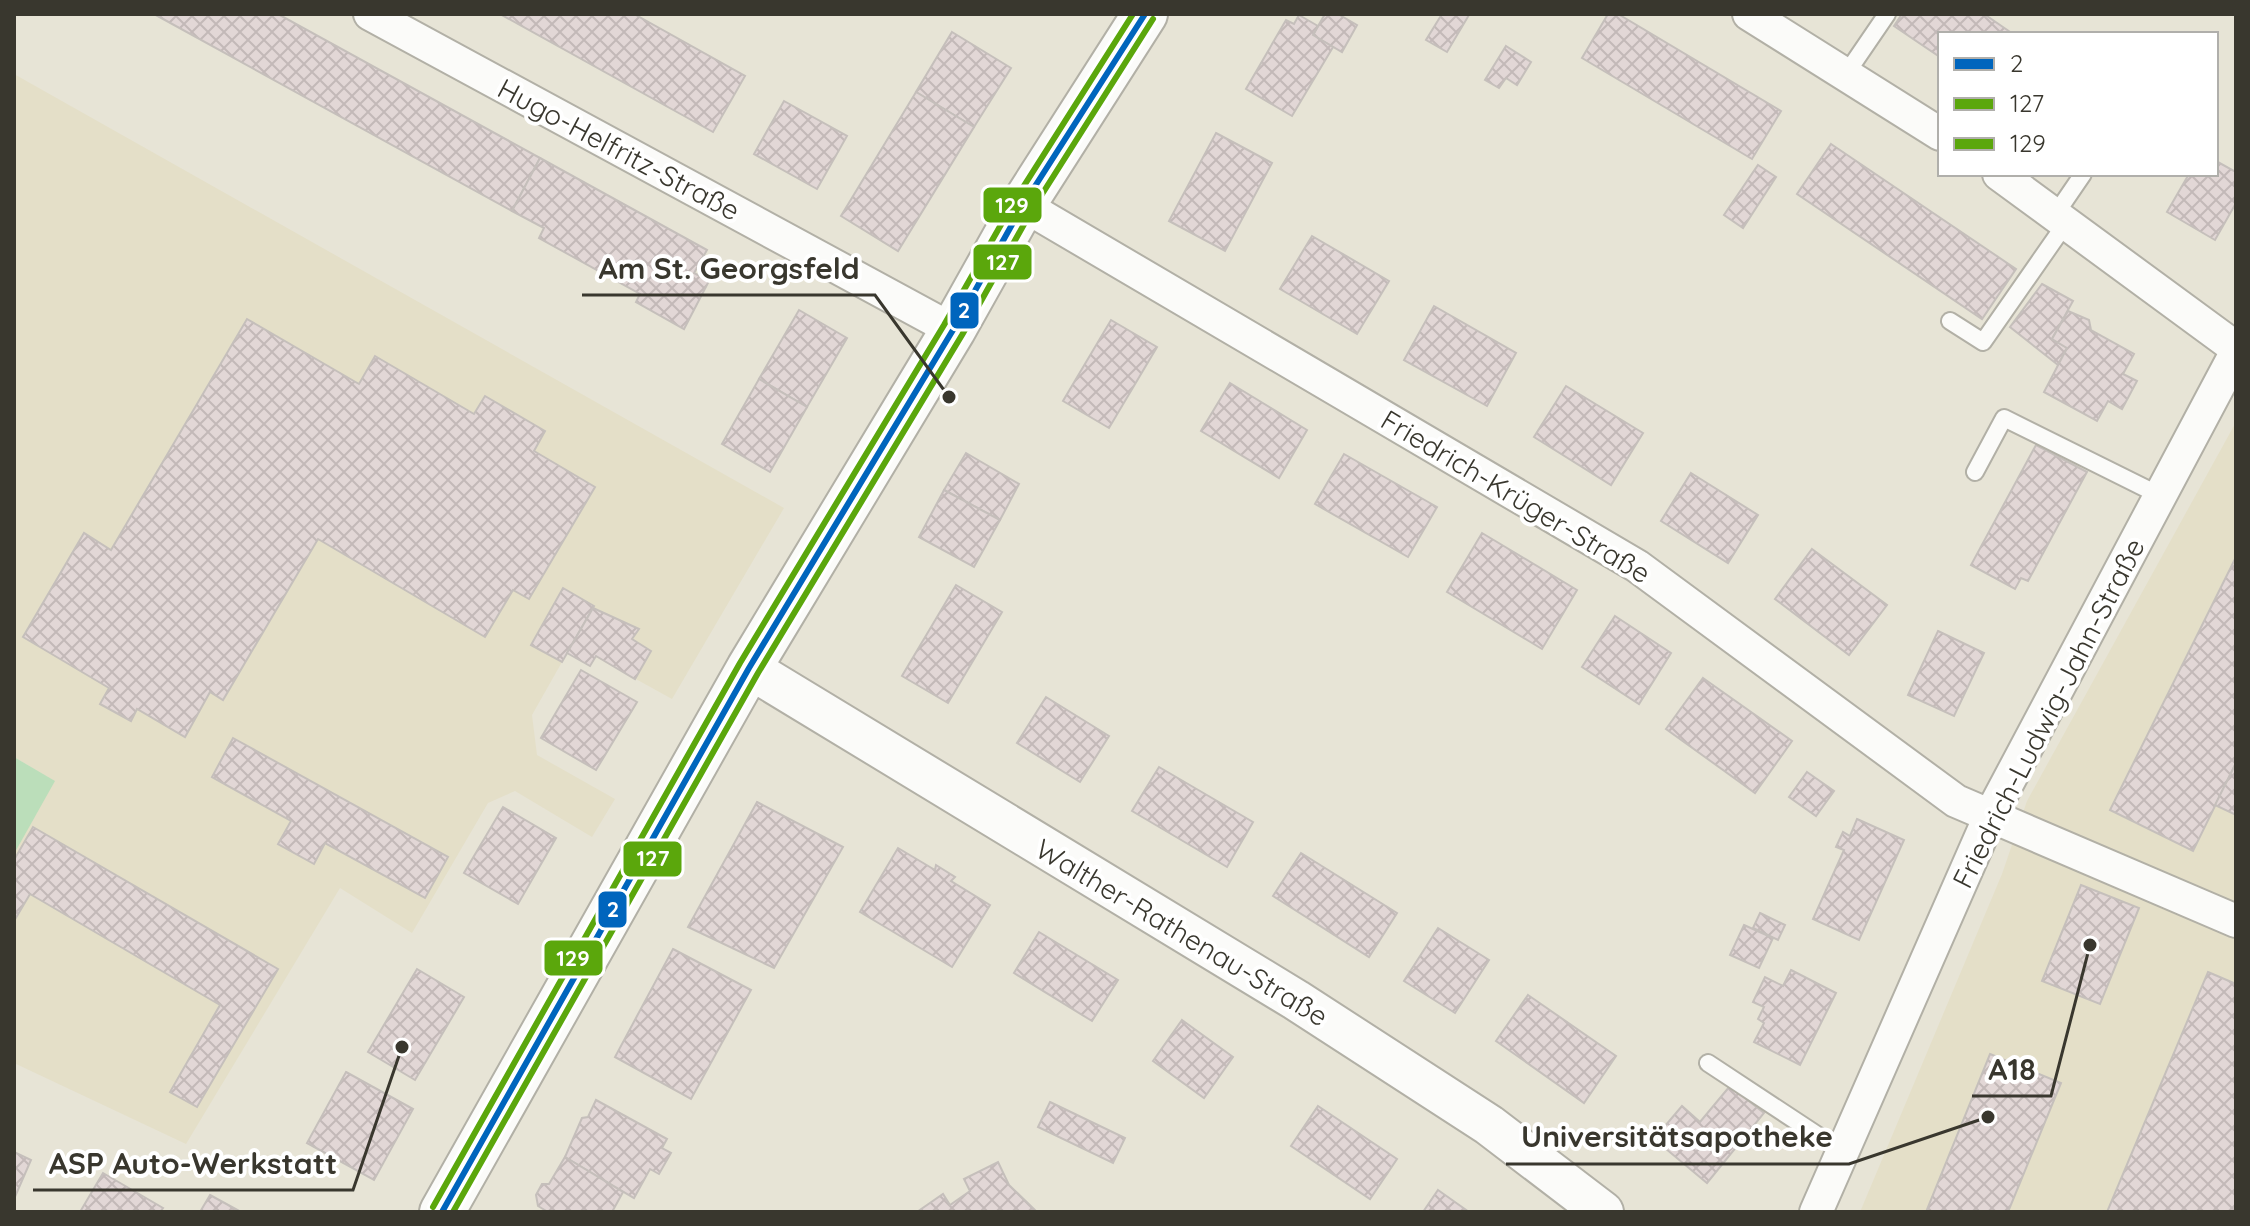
<svg xmlns="http://www.w3.org/2000/svg" width="2250" height="1226" viewBox="0 0 2250 1226" font-family="Quicksand,sans-serif">
<defs>
<pattern id="building-cross-hatch" width="8" height="8" patternUnits="userSpaceOnUse" patternTransform="scale(2)"><rect width="8" height="8" fill="#e2d7d6"/><path d="M0 0l8 8M0 8l8-8" fill="none" stroke="#c3b9b8"/></pattern>
</defs>
<rect width="100%" height="100%" fill="#e7e4d6"/>
<g fill="#e4dfc8">
<polygon points="14,74 784,508 672,699 596,657 590,666 567,653 562,662 532,715 537,755 615,799 592,837 515,791 488,803 412,933 340,888 186,1144 14,1063 14,854 54,781 14,757"/>
<polygon points="2236,422 2236,1212 1860,1212 2002,874 2027,801"/>
</g>
<polygon fill="#bbdeba" points="14,757 55,781 14,854"/>
<g fill="url(#building-cross-hatch)" stroke="#c5bfbb" stroke-width="2">
<polygon points="154,14 278,14 540,158 512,211"/>
<polygon points="500,14 634,14 745,76 713,132"/>
<polygon points="1325,14 1338,14 1357,25 1342,52 1313,35"/>
<polygon points="1442,14 1469,15 1447,52 1426,40"/>
<polygon points="1608,14 1618,14 1781,111 1752,159 1582,58"/>
<polygon points="1902,14 1984,14 2013,34 1940,34 1940,57 1894,26"/>
<polygon points="1299,15 1318,26 1313,35 1333,47 1292,116 1246,89 1286,20 1294,24"/>
<polygon points="952,32 1011,68 974,127 916,92"/>
<polygon points="1506,46 1531,62 1517,85 1506,78 1499,88 1485,80"/>
<polygon points="916,92 974,127 898,251 841,216"/>
<polygon points="784,101 847,136 817,189 754,154"/>
<polygon points="1216,133 1272,163 1225,251 1169,221"/>
<polygon points="1831,144 2016,269 1982,319 1797,194"/>
<polygon points="540,158 707,250 694,273 709,281 684,329 636,302 640,294 539,238 544,228 512,211"/>
<polygon points="2216,161 2236,172 2236,203 2215,240 2167,212 2189,174 2216,174"/>
<polygon points="1758,165 1776,177 1743,228 1724,215"/>
<polygon points="1312,236 1389,281 1357,334 1280,289"/>
<polygon points="2042,284 2073,301 2052,339 2067,348 2058,365 2010,327"/>
<polygon points="1434,306 1516,353 1487,406 1404,360"/>
<polygon points="799,310 847,338 807,407 759,379"/>
<polygon points="2068,311 2089,320 2091,330 2134,354 2123,374 2137,381 2122,409 2108,401 2097,421 2044,392 2067,348 2052,339"/>
<polygon points="247,319 359,384 375,356 474,414 485,396 545,431 534,451 595,487 529,599 513,590 485,637 318,539 223,700 210,692 185,737 137,709 131,721 100,704 109,688 23,637 84,533 111,550"/>
<polygon points="1111,320 1157,347 1109,428 1063,401"/>
<polygon points="759,379 807,407 770,472 722,444"/>
<polygon points="1230,383 1307,430 1279,478 1201,431"/>
<polygon points="1566,386 1643,433 1611,485 1534,437"/>
<polygon points="2036,445 2087,472 2028,581 2021,578 2015,589 1971,565"/>
<polygon points="966,453 1019,484 1000,520 944,490"/>
<polygon points="1344,454 1437,507 1408,557 1315,504"/>
<polygon points="1691,473 1758,515 1728,563 1661,521"/>
<polygon points="944,490 1000,520 974,567 919,537"/>
<polygon points="1482,533 1577,590 1542,649 1447,592"/>
<polygon points="1812,549 1887,605 1849,655 1775,599"/>
<polygon points="2236,557 2236,763 2193,851 2110,810"/>
<polygon points="956,585 1002,612 948,703 902,676"/>
<polygon points="563,588 594,606 562,662 531,645"/>
<polygon points="593,608 639,629 632,639 651,651 635,679 596,656 590,666 567,653"/>
<polygon points="1615,616 1671,653 1639,704 1582,667"/>
<polygon points="1938,631 1984,653 1954,716 1908,695"/>
<polygon points="581,670 637,702 596,770 541,738"/>
<polygon points="1703,678 1792,741 1755,793 1666,729"/>
<polygon points="1046,697 1109,736 1080,782 1017,743"/>
<polygon points="233,738 448,857 425,898 325,843 314,864 278,844 291,821 212,777"/>
<polygon points="2236,763 2236,815 2215,805"/>
<polygon points="1159,767 1253,822 1227,867 1132,811"/>
<polygon points="1807,772 1834,791 1816,816 1789,797"/>
<polygon points="757,802 843,847 774,968 688,927"/>
<polygon points="503,807 556,838 518,904 464,873"/>
<polygon points="1857,819 1904,840 1859,940 1813,919 1844,850 1836,847 1843,832 1850,836"/>
<polygon points="33,827 278,969 197,1107 170,1092 220,1005 30,894 14,921 14,860"/>
<polygon points="898,848 935,870 936,865 955,877 951,881 990,905 952,967 860,912"/>
<polygon points="1301,853 1397,913 1369,957 1273,896"/>
<polygon points="2081,885 2139,908 2100,1004 2042,981"/>
<polygon points="1760,913 1785,925 1778,940 1753,928"/>
<polygon points="1744,925 1773,938 1759,968 1730,955"/>
<polygon points="1438,928 1489,960 1455,1013 1404,981"/>
<polygon points="1039,932 1118,980 1092,1021 1014,973"/>
<polygon points="673,949 751,990 691,1099 615,1057"/>
<polygon points="417,969 464,997 415,1080 368,1052"/>
<polygon points="1791,970 1836,993 1800,1065 1754,1042 1764,1023 1758,1019 1764,1007 1753,1002 1765,977 1783,986"/>
<polygon points="2208,972 2236,984 2236,1212 2107,1212"/>
<polygon points="1528,995 1616,1056 1584,1103 1496,1041"/>
<polygon points="1182,1020 1233,1057 1204,1098 1153,1061"/>
<polygon points="1990,1054 2061,1083 2008,1212 1926,1212"/>
<polygon points="346,1072 413,1109 374,1180 307,1143"/>
<polygon points="1730,1086 1764,1113 1707,1183 1654,1139 1682,1106 1700,1122"/>
<polygon points="596,1100 667,1139 662,1148 671,1153 659,1174 650,1169 634,1198 565,1157 582,1118 588,1117"/>
<polygon points="1050,1102 1125,1138 1113,1163 1038,1127"/>
<polygon points="1318,1106 1397,1159 1370,1199 1291,1146"/>
<polygon points="14,1152 31,1160 14,1199"/>
<polygon points="565,1157 623,1192 612,1212 548,1212 538,1206 536,1195 542,1184 549,1184"/>
<polygon points="998,1162 1009,1185 1037,1212 917,1212 943,1194 950,1205 970,1191 964,1179"/>
<polygon points="103,1173 163,1208 160,1212 80,1212"/>
<polygon points="1438,1190 1469,1212 1423,1212"/>
<polygon points="210,1195 241,1212 200,1212"/>
</g>
<g fill="none" stroke-linecap="round" stroke-linejoin="round">
<defs>
<g id="service">
<polyline points="1846,74 1887,14"/>
<polyline points="2055,215 2083,174"/>
<polyline points="1950,321 1983,342 2066,223"/>
<polyline points="1975,472 2004,418 2159,495"/>
<polyline points="1708,1063 1843,1152"/>
</g>
<g id="minor">
<polyline points="370,14 953,330"/>
<polyline points="1749,14 1940,134"/>
<polyline points="1999,174 2236,348"/>
<polyline points="1023,205 1637,566 1956,801 2236,921"/>
<polyline points="1816,1212 1991,814 2236,353"/>
</g>
<polyline id="tertiary" points="749,668 1296,1000 1489,1125 1603,1212"/>
<polyline id="secondary" points="442,1212 749,668 953,330 1023,205 1145,14"/>
</defs>
<use href="#service" stroke="#b2b0a6" stroke-width="20"/>
<use href="#minor" stroke="#b2b0a6" stroke-width="36"/>
<use href="#tertiary" stroke="#b2b0a6" stroke-width="44"/>
<use href="#secondary" stroke="#b2b0a6" stroke-width="48"/>
<use href="#service" stroke="#fbfbf9" stroke-width="16"/>
<use href="#minor" stroke="#fbfbf9" stroke-width="32"/>
<use href="#tertiary" stroke="#fbfbf9" stroke-width="40"/>
<use href="#secondary" stroke="#fbfbf9" stroke-width="44"/>
<defs>
<polyline id="bus-1" points="442,1212 749,668 953,330 1023,205 1145,14"/>
<polyline id="bus-2" points="453,1212 758,673 962,335 1032,210 1153,19"/>
<polyline id="bus-3" points="433,1207 740,663 944,325 1015,200 1133,14"/>
</defs>
<use href="#bus-1" stroke="#fff" stroke-width="12"/>
<use href="#bus-2" stroke="#fff" stroke-width="12"/>
<use href="#bus-3" stroke="#fff" stroke-width="12"/>
<use href="#bus-1" stroke="#0065bd" stroke-width="6"/>
<use href="#bus-2" stroke="#5ba70c" stroke-width="6"/>
<use href="#bus-3" stroke="#5ba70c" stroke-width="6"/>
</g>
<g text-anchor="middle" dominant-baseline="central" stroke-width="8" stroke-linejoin="round" paint-order="stroke">
<g font-size="28" fill="#39372e" stroke="#fff">
<text transform="translate(619 149) rotate(28)">Hugo-Helfritz-Straße</text>
<text transform="translate(1516 496) rotate(31)">Friedrich-Krüger-Straße</text>
<text transform="translate(2048 713) rotate(-63)">Friedrich-Ludwig-Jahn-Straße</text>
<text transform="translate(1182 932) rotate(31)">Walther-Rathenau-Straße</text>
</g>
</g>
<path fill="none" stroke="#39372e" stroke-width="3" d="M949 397L875 295H582M2090 945L2051 1096H1972M1988 1117L1849 1164H1506M402 1047L353 1190H33"/>
<g fill="#39372e" stroke="#fff" stroke-width="3">
<circle cx="949" cy="397" r="8"/>
<circle cx="2090" cy="945" r="8"/>
<circle cx="1988" cy="1117" r="8"/>
<circle cx="402" cy="1047" r="8"/>
</g>
<g font-size="30" text-anchor="middle" font-weight="bold" fill="#39372e" stroke="#fff" stroke-width="8" stroke-linejoin="round" paint-order="stroke">
<text x="729" y="279">Am St. Georgsfeld</text>
<text x="2012" y="1080">A18</text>
<text x="1677" y="1147">Universitätsapotheke</text>
<text x="193" y="1174">ASP Auto-Werkstatt</text>
</g>
<g stroke="#fff" stroke-width="3">
<rect x="982" y="186" width="61" height="38" rx="8" fill="#5ba70c"/>
<rect x="972" y="243" width="61" height="38" rx="8" fill="#5ba70c"/>
<rect x="949" y="291" width="31" height="39" rx="8" fill="#0065bd"/>
<rect x="622" y="840" width="61" height="38" rx="8" fill="#5ba70c"/>
<rect x="597" y="890" width="31" height="39" rx="8" fill="#0065bd"/>
<rect x="543" y="939" width="61" height="38" rx="8" fill="#5ba70c"/>
</g>
<g font-size="22" text-anchor="middle" font-weight="bold" fill="#fff">
<text x="1012" y="213">129</text>
<text x="1003" y="270">127</text>
<text x="964" y="318">2</text>
<text x="653" y="866">127</text>
<text x="613" y="917">2</text>
<text x="573" y="966">129</text>
</g>
<rect width="2250" height="1226" fill="none" stroke="#39372e" stroke-width="32"/>
<rect x="1938" y="32" width="280" height="144" fill="#ffffff" stroke="#b0afab" stroke-width="2"/>
<rect x="1954" y="58" width="40" height="12" fill="#0065bd" stroke="#b0afab" stroke-width="2"/>
<text x="2010" y="72" font-size="24" fill="#39372e">2</text>
<rect x="1954" y="98" width="40" height="12" fill="#5ba70c" stroke="#b0afab" stroke-width="2"/>
<text x="2010" y="112" font-size="24" fill="#39372e">127</text>
<rect x="1954" y="138" width="40" height="12" fill="#5ba70c" stroke="#b0afab" stroke-width="2"/>
<text x="2010" y="152" font-size="24" fill="#39372e">129</text>
</svg>
